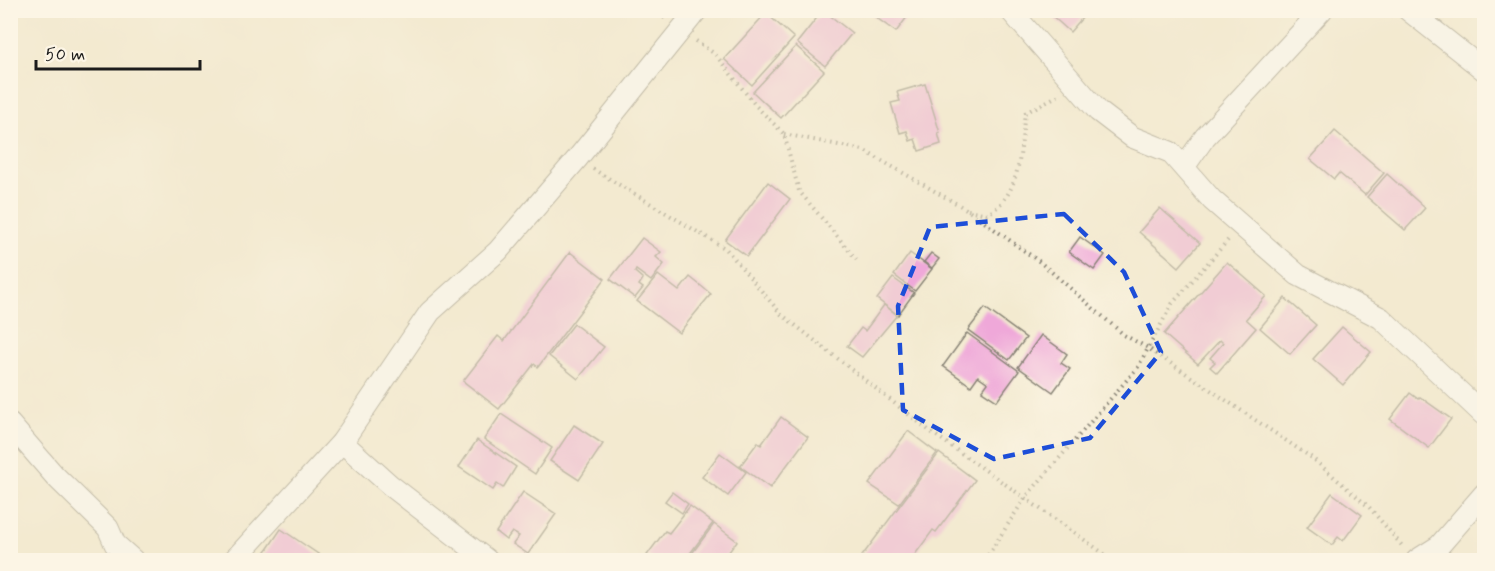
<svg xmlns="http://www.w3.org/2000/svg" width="1495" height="571" viewBox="0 0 1495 571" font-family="Mynerve,sans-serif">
<rect width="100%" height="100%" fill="#fcf5e5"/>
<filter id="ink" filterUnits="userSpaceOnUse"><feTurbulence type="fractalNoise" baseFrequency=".0167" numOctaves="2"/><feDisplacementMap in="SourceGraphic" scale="12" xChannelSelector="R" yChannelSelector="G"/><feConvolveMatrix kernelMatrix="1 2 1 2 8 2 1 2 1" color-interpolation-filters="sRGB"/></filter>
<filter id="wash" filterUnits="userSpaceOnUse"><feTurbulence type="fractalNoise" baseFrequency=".008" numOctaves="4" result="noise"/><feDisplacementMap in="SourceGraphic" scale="24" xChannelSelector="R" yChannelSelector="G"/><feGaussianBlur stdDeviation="1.35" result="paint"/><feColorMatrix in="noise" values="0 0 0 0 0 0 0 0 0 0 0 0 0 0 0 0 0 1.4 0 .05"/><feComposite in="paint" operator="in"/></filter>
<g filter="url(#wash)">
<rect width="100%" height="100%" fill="#f3ead0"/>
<g id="blocks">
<g fill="#efa8d9">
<polygon points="823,10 852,33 825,66 797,43"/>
<polygon points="872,10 907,10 910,13 896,32 870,13"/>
<polygon points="1053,10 1089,10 1070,32 1050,14"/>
<polygon points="766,13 794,38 752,85 724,59"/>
<polygon points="796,46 824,71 781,118 753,92"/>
<polygon points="925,84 940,133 938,133 941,144 919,151 915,139 910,141 907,131 900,133 891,103 900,101 897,92"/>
<polygon points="1335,131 1384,173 1365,195 1339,173 1334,179 1310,159"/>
<polygon points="1387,174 1425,208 1405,230 1367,197"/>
<polygon points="768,182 790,199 747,256 725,240"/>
<polygon points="1160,208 1200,243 1179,267 1139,232"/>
<polygon points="1080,237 1105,255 1094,270 1069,252"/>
<polygon points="642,238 661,252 656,257 664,264 651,281 636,270 635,272 643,279 639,285 643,288 635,298 610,279"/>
<polygon points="570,252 605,279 538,367 534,364 499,409 463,381 498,336 504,341"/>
<polygon points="910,253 932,269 915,291 894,275"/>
<polygon points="931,253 939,259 932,268 924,262"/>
<polygon points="1227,262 1266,296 1246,319 1256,328 1217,373 1210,367 1215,362 1210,358 1223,343 1220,340 1198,364 1164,334"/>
<polygon points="658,275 679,291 690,277 711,294 679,333 637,301"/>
<polygon points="893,278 914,293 898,315 877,299"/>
<polygon points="1285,298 1316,325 1290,354 1260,328"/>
<polygon points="884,305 897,315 862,357 847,346 861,328 865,331"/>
<polygon points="985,308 1026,338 1009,360 968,330"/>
<polygon points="574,324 604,347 578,379 549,356"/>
<polygon points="1342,327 1371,352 1343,385 1313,359"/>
<polygon points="967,333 1019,371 997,401 982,391 988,383 978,376 971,386 943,366"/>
<polygon points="1041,335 1067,354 1061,363 1070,369 1053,392 1018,367"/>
<polygon points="1410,393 1418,399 1420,397 1451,419 1429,448 1390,419"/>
<polygon points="501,414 552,448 535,474 484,439"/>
<polygon points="781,417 808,437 770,488 740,466 758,442 761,445"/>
<polygon points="574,425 603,444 579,480 550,461"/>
<polygon points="908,431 937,453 899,504 869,484"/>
<polygon points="477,440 516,467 503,488 497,484 493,490 459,467"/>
<polygon points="720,453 746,472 728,496 702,477"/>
<polygon points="939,453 975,480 936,532 933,530 911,560 859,560"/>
<polygon points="523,492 556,514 528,554 513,544 519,536 512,532 506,540 496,532"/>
<polygon points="672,492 688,504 682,513 665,501"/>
<polygon points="1332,493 1362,515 1343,541 1338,537 1332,545 1307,527"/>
<polygon points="690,506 713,523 685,560 654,560 647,555 665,531 669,533"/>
<polygon points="714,524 737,541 723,560 687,560"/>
<polygon points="281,529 327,560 260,560"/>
</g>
</g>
</g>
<g filter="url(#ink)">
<use href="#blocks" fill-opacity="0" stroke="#888376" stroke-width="1.5"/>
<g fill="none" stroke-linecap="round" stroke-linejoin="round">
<defs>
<g id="street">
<polyline points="1010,10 1098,111 1132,137 1170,152 1212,200 1298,275 1381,318 1484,415"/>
<polyline points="1408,10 1484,70"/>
<polyline points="1184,167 1205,137 1322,10"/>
<polyline points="10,424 55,476 108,528 115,544 133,560"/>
<polyline points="342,442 390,485 487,560"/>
<polyline points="234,560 342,442 430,312 498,251 577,159 697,10"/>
<polyline points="1417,560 1439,546 1484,494"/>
</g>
</defs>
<use href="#street" stroke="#888376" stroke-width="23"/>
<g stroke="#888376" stroke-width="4" stroke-dasharray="1.5 4.5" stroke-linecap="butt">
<polyline points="654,10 666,19"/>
<polyline points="696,41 715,54 756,106 784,134 799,191 857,260"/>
<polyline points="784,134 863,150 966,209 1040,262 1124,335 1148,348 1312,458 1369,507 1404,548"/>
<polyline points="593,169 726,249 781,314 931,432 1113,560"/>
<path d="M968,210L987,214C1022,196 1020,148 1025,113L1059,95"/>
<polyline points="985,560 1025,498 1138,367 1172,304 1228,240"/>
</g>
<use href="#street" stroke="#fff" stroke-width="21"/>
</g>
</g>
<path d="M0 0H1495V571H0ZM1064,214L1124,272L1161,352L1090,438L994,459L903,410L898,306L930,227Z" fill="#f3ead0" fill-opacity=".55" fill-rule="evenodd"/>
<path fill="none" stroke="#1d4ed8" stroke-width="4.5" stroke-dasharray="12 8" stroke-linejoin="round" d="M1064,214L1124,272L1161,352L1090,438L994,459L903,410L898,306L930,227Z"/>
<rect width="1495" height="571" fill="none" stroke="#fcf5e5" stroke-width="36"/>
<path d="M36 60v9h164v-9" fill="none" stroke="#1c1c1c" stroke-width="3"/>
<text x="45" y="60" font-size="18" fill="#1c1c1c" stroke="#fcf5e5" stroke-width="4.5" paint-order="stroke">50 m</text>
</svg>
